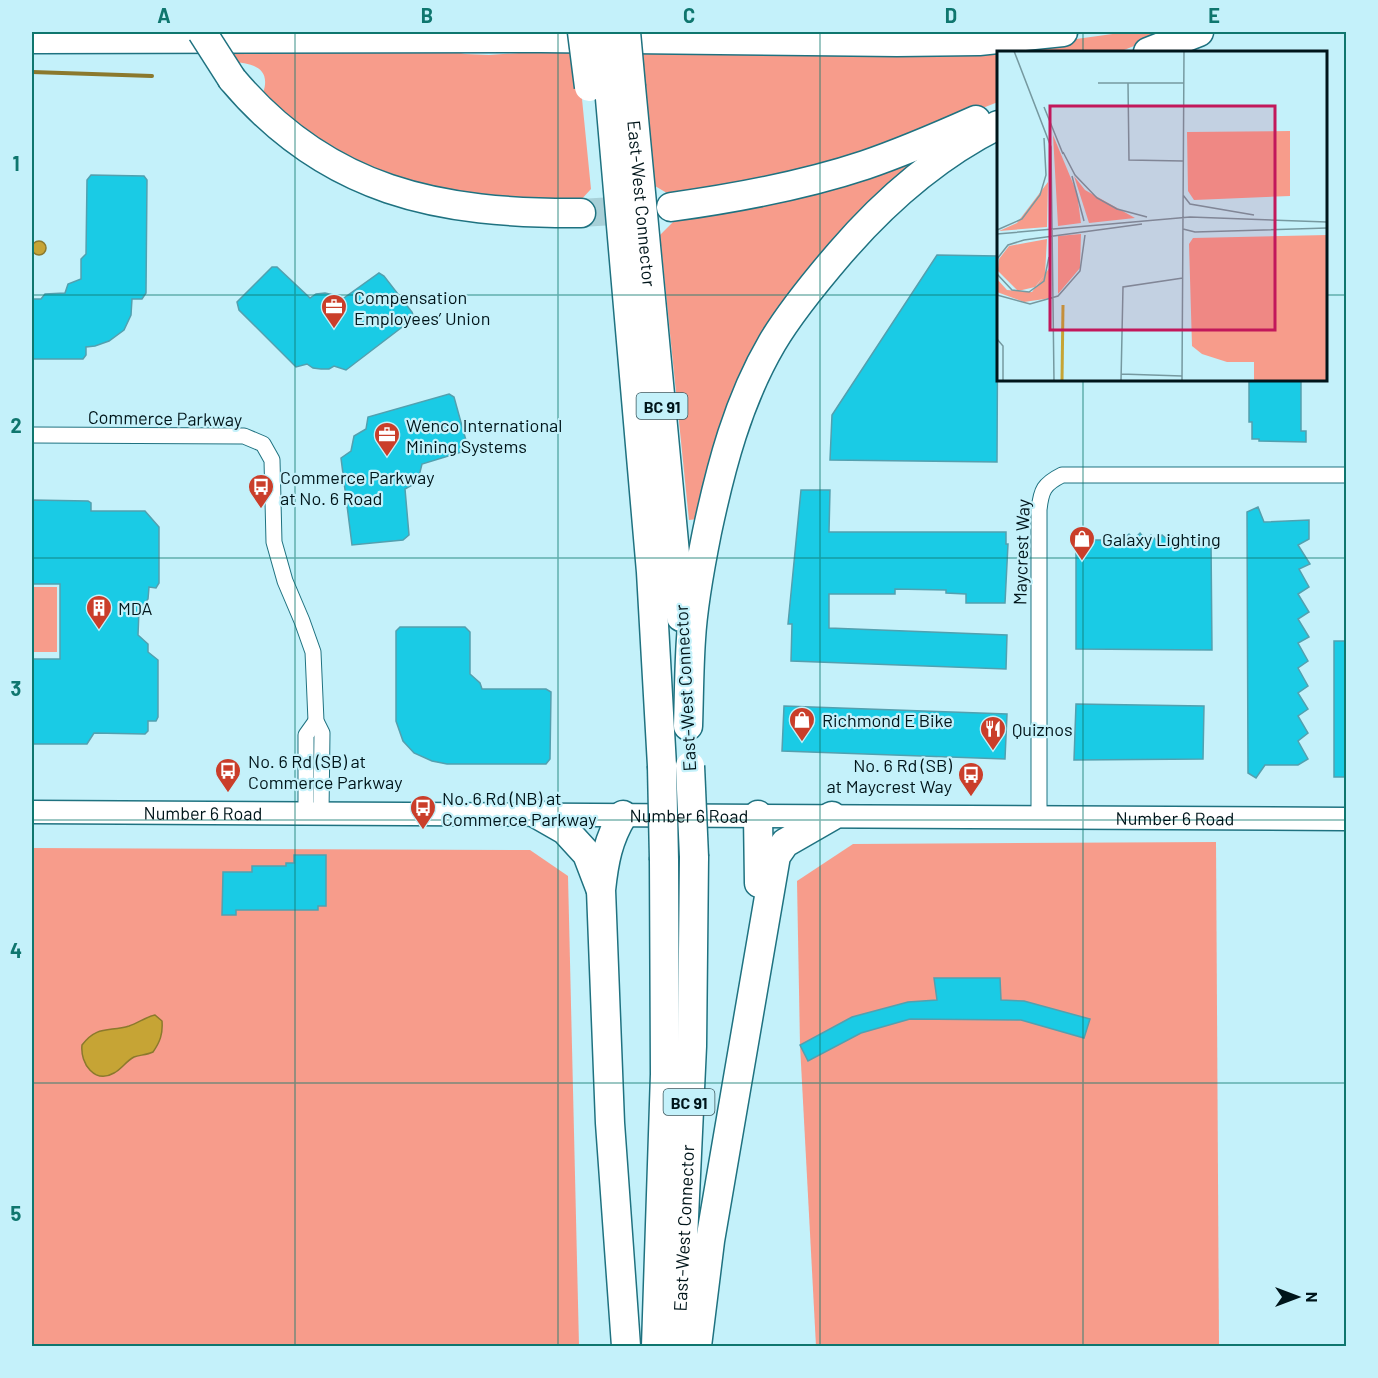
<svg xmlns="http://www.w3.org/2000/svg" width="1378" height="1378" viewBox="0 0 1378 1378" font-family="Barlow,sans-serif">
<rect width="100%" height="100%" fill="#c4f1fa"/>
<g fill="#f79c8b">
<polygon points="1127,32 1169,32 1119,52 998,52 998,102 839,164 672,196 655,186 640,49 1047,43"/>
<path d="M221,47H437L465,54L489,55L577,49L591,189L579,202L567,204L419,187L314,142L263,93C272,67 251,63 231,62Z"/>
<polygon points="938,146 830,246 697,519 689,520 660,235 674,221 674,215"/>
<rect x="32" y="587" width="25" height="65"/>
<polygon points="1216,842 1219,1346 816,1346 800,1045 797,881 853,844"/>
<polygon points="32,848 530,850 568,876 579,1346 32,1346"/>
</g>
<g fill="#c6a435" stroke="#8b792d" stroke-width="1.5">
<circle cx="39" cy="248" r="7"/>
<path d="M155,1015L162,1021C163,1034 160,1042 153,1052C147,1055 139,1055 134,1057C126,1061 122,1069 114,1073C95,1084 80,1064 82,1045C97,1025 109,1032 129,1026C138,1023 146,1017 155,1015Z"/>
</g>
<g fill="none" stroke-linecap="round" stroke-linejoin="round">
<polyline stroke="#8b792d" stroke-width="4" points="32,72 152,76"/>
</g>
<g fill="#1acbe5" stroke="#53a0af" stroke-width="1.5">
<polygon points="91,175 144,176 147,180 146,293 142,299 132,299 131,315 124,330 109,341 95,346 86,347 86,355 83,359 32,359 32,299 41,299 45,294 65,293 68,284 81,279 81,259 86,254 87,180"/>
<polygon points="937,255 998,256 997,462 830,460 832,415"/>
<polygon points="272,267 277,267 310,298 316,294 325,293 334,295 341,300 379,273 384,276 412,312 414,318 346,370 334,366 329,369 321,369 313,368 307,364 296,367 239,310 237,302"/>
<polygon points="1249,380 1301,380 1301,431 1306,431 1306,442 1259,441 1259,439 1252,439 1252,422 1249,422"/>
<polygon points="449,394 454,397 467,444 465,451 422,464 419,476 414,484 405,489 409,535 403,540 352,545 341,458 351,451 354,436 366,429 368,417"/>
<polygon points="801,490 830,490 829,532 1006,532 1006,544 1008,544 1005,603 966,603 966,594 946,593 946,590 895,589 895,594 829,594 829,628 1007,635 1006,669 791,661 792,624 788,624"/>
<polygon points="32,500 88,501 91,503 91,511 145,511 159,527 159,583 156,588 149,587 148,599 139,610 138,635 148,644 148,652 158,660 158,717 156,721 148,721 148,731 145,734 94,733 87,744 32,744 32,659 60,659 60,584 32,584"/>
<polygon points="1258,507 1264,522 1309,520 1309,539 1298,545 1310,564 1299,569 1309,587 1298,594 1309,612 1298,619 1309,637 1298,643 1308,661 1298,668 1308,686 1298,693 1308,709 1298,716 1308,733 1298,741 1308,759 1298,765 1265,765 1256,778 1248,773 1247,512"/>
<polygon points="1140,533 1146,540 1151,535 1156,540 1162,535 1168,540 1173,536 1178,541 1184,535 1189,540 1211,540 1212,650 1076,649 1076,550 1087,550 1087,540 1123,540 1129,534 1134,539"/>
<polygon points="400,627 465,627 470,632 470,674 480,683 482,689 546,689 551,692 550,759 546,764 447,764 432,761 414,753 403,741 396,721 396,631"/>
<rect x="1334" y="641" width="13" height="136"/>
<polygon points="1076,704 1204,706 1203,759 1074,760"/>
<polygon points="784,706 1007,714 1005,759 782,751"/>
<polygon points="294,855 326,855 326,906 318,906 318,910 236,910 236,915 222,915 223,872 252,872 252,866 286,866 286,863 294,863"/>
<polygon points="934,978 1000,978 1001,1000 1024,1001 1090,1019 1084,1038 1021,1020 910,1019 861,1033 808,1061 800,1045 852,1017 908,1002 937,1000"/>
</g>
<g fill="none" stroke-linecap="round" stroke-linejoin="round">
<polyline stroke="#a7d0d8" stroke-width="28" stroke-dasharray="28 14" stroke-linecap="butt" points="581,213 644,209"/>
<defs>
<g id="street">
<polyline points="32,435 244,436 263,444 272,460 274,542 285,581 302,621 313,652 316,721 322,733 321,813"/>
<polyline points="306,813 306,735 316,721"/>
<path d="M1039,817V510C1041,490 1044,484 1062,475H1346"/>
</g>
<g id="secondary">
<path id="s1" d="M32,812L1346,819"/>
</g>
<g id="highway">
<polyline points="32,39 541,38 897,42 979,41 1063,32"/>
<polyline points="1148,52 1199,32"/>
<path d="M232,79C327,192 439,214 581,213"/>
<polyline points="609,87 651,572 662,766"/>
<path id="s2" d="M631,87L681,617"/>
<path d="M671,207C736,198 802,186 865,165C903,152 940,136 976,120"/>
<path d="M688,726C689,697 689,668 691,639C693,603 700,567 707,532C721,466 738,401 772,343C791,311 816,281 840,253C884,202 938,155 998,125"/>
<polyline points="537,814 565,830 587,854 600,888"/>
<path d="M623,815C608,839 604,862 601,890L610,1123L626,1346"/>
<polyline points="758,815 759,883"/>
<polyline points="656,1346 665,1074 664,860"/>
<path id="s3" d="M678,1346L692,1046L694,857"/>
<polyline points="697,1346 710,1241 776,856 785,843 832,816"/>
</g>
</defs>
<use href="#street" stroke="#1f7280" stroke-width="17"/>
<use href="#secondary" stroke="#1f7280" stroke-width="25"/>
<use href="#highway" stroke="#1f7280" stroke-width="31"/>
<use href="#street" stroke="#fff" stroke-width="15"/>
<use href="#secondary" stroke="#fff" stroke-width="22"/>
<use href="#highway" stroke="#fff" stroke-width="28"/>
<defs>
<g id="highway-bridge">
<polyline points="202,32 232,79"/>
<polyline points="582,32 589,87"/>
<polyline points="603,32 609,87"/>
<polyline points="626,32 631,87"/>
<polyline points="662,766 664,860"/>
<polyline points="690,766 694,857"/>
</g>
</defs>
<use href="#highway-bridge" stroke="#1f7280" stroke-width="31" stroke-linecap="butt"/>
<use href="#highway-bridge" stroke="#fff" stroke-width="28"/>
</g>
<path fill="none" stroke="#0f766e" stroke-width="1.5" stroke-opacity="0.55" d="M295,32V1346M558,32V1346M820,32V1346M1083,32V52M32,295H998M1326,295H1346M1083,380V1346M32,558H1346M32,820H1346M32,1083H1346"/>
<defs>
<symbol id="office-pin" viewBox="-11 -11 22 30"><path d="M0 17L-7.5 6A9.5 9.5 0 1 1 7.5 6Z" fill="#ca3e2a" stroke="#c4f1fa"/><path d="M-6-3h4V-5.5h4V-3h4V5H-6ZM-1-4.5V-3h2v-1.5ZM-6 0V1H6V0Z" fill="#fff"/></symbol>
<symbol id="bus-pin" viewBox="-11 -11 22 30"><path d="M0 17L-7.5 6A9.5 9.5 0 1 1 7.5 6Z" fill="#ca3e2a" stroke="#c4f1fa"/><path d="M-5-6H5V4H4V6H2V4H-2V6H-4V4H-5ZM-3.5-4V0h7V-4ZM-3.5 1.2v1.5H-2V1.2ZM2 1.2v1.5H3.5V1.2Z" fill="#fff"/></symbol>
<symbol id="shop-pin" viewBox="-11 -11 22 30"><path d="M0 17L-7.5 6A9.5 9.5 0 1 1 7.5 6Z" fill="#ca3e2a" stroke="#c4f1fa"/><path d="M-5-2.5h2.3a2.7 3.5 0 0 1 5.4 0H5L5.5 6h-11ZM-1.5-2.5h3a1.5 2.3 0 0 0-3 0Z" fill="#fff"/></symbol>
<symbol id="building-pin" viewBox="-11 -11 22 30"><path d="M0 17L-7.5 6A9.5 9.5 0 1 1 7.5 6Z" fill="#ca3e2a" stroke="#c4f1fa"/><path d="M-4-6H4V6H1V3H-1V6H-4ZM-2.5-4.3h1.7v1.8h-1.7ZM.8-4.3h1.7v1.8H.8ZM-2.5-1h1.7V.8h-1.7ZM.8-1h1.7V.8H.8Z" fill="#fff"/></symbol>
<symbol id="restaurant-pin" viewBox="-11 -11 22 30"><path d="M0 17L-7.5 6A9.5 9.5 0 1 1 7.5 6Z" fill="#ca3e2a" stroke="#c4f1fa"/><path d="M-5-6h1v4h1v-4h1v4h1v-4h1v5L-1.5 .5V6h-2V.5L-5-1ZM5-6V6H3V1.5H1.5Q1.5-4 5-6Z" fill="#fff"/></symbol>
</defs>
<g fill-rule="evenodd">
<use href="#office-pin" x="319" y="292" width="30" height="40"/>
<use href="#office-pin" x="372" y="420" width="30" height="40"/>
<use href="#bus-pin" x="246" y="472" width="30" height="40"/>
<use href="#shop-pin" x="1067" y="524" width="30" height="40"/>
<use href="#building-pin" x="84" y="593" width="30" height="40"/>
<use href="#shop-pin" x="787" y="705" width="30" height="40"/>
<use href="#restaurant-pin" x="978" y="714" width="30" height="40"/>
<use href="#bus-pin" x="213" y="756" width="30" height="40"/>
<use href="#bus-pin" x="956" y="760" width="30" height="40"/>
<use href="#bus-pin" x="408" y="793" width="30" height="40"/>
</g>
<g text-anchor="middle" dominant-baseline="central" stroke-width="4.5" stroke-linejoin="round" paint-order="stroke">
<g fill="#c4f1fa" stroke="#3b575d" stroke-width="1.5">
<rect x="636.5" y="393" width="51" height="26" rx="4.5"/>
<rect x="663.5" y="1089" width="51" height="26" rx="4.5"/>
</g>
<g font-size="16" font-weight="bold" fill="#00151a">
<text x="662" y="406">BC 91</text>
<text x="689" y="1102">BC 91</text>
</g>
<g font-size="18" fill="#00151a" stroke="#c4f1fa">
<text stroke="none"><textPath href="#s2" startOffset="117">East-West Connector</textPath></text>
<text transform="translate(165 418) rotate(1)">Commerce Parkway</text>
<text transform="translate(1021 552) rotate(-88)">Maycrest Way</text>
<text transform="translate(685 688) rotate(-93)">East-West Connector</text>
<text stroke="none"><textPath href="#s1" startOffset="171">Number 6 Road</textPath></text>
<text stroke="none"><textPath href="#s1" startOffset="657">Number 6 Road</textPath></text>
<text stroke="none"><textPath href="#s1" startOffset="1143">Number 6 Road</textPath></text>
<text stroke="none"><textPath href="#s3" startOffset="118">East-West Connector</textPath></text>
</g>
<g font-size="18" fill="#00151a" stroke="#c4f1fa" text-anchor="start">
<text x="354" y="297">Compensation<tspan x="354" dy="21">Employees’ Union</tspan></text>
<text x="406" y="425">Wenco International<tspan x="406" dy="21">Mining Systems</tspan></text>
<text x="280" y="477">Commerce Parkway<tspan x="280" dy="21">at No. 6 Road</tspan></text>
<text x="1102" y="539">Galaxy Lighting</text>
<text x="118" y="608">MDA</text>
<text x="822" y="720">Richmond E Bike</text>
<text x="1012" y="729">Quiznos</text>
<text x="248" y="761">No. 6 Rd (SB) at<tspan x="248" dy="21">Commerce Parkway</tspan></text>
<text x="952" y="765" text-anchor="end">No. 6 Rd (SB)<tspan x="952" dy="21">at Maycrest Way</tspan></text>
<text x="442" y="798">No. 6 Rd (NB) at<tspan x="442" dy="21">Commerce Parkway</tspan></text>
</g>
</g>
<g transform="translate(997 51)">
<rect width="330" height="330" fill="#c4f1fa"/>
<path d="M293,80V145L197,149L191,140L190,81ZM56,84L80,142L84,172L61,175ZM77,125L88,139L138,167L92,172ZM51,131L50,176L2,180L20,172ZM84,183L83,217L61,243V185ZM330,184V330H257V311H230L205,303L195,295L192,193L196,187ZM50,188L48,223L38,236L21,240L1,220L2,208L12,195ZM53,216L54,247L27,251L0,241V228L10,239L35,241Z" fill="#f79c8b"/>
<path fill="none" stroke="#c6a435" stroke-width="3" d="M65,330L66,254"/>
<path fill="none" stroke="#7699a0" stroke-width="1.5" d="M17,0L54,96L57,330M101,32H187M131,32L132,109L186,110M47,56L66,103M66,101L78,124L100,147L120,158L150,166M75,125L87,170M186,144L193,153L257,164M186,178L198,181L330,177M0,179L25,168L43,144L49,124L47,87M0,183L193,166L330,171M0,208L11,194L27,189L145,173M0,223L15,239L32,241L47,230L52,206M0,244L33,253L61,245L83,220L88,184M0,288L6,295V330M124,323L185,325M124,330L126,236L186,227M185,330L187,0"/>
<path fill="#c2185b" fill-opacity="0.15" stroke="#c2185b" stroke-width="3" d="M53,55H278V279H53Z"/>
<rect width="330" height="330" fill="none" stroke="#00151a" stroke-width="3"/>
</g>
<rect width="1378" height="1378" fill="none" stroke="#c4f1fa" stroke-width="66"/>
<g transform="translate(1297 1297) rotate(90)" stroke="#c4f1fa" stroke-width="4.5" paint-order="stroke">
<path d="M0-4.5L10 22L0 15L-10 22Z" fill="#00151a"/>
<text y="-9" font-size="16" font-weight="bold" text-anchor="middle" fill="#00151a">N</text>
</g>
<rect x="33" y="33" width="1312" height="1312" fill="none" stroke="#0f766e" stroke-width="2"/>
<g font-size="20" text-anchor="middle" font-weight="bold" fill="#0f766e">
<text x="164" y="23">A</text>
<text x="427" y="23">B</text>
<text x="689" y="23">C</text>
<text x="951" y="23">D</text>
<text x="1214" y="23">E</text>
<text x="16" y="171">1</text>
<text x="16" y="433">2</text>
<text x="16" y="696">3</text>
<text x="16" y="958">4</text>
<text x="16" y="1221">5</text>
</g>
</svg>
